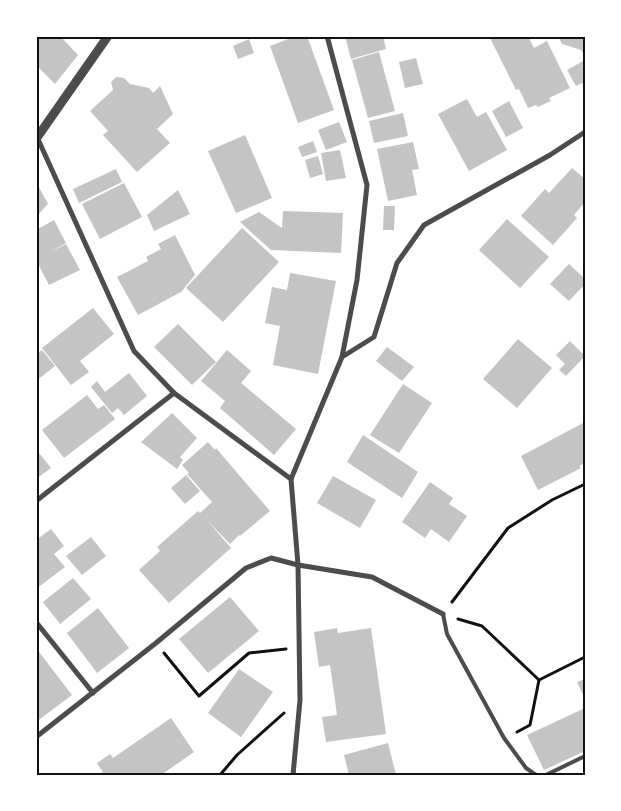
<svg xmlns="http://www.w3.org/2000/svg" width="621" height="811" viewBox="0 0 621 811" font-family="'Fira Sans Condensed',sans-serif">
<rect width="100%" height="100%" fill="#fff"/>
<g fill="#c4c4c4">
<polygon points="36,36 60,36 78,55 55,84 36,65"/>
<polygon points="296,36 307,36 334,110 298,123 270,46"/>
<polygon points="345,36 383,36 386,49 351,59"/>
<polygon points="494,36 528,36 534,48 547,41 570,88 549,98 551,101 538,107 536,105 528,108 519,89 516,90 490,38"/>
<polygon points="558,36 585,36 585,56 581,50 562,44"/>
<polygon points="249,39 254,53 238,59 233,46"/>
<polygon points="379,52 395,111 368,118 352,60"/>
<polygon points="416,58 423,84 405,88 399,62"/>
<polygon points="585,60 585,82 576,86 567,70"/>
<polygon points="116,77 124,78 130,84 149,88 153,93 160,86 173,114 157,129 170,143 137,172 103,135 108,131 90,111 113,90 111,82"/>
<polygon points="467,99 477,117 486,112 507,150 469,171 438,114"/>
<polygon points="509,101 523,128 506,137 492,111"/>
<polygon points="403,113 408,136 374,143 369,121"/>
<polygon points="339,122 347,142 326,150 318,130"/>
<polygon points="245,135 272,198 236,213 208,151"/>
<polygon points="313,141 317,152 302,157 298,147"/>
<polygon points="413,142 419,169 412,170 417,195 388,201 377,149"/>
<polygon points="340,150 346,178 326,181 321,153"/>
<polygon points="318,156 323,174 310,178 305,160"/>
<polygon points="572,168 585,179 585,202 574,215 577,218 553,245 521,216 545,189 549,193"/>
<polygon points="116,169 122,182 79,203 73,189"/>
<polygon points="36,182 48,204 36,217"/>
<polygon points="124,183 142,217 100,239 82,204"/>
<polygon points="178,190 190,214 154,231 147,215"/>
<polygon points="384,206 395,206 394,230 383,230"/>
<polygon points="283,211 343,213 341,253 271,250 240,222 259,212 282,228"/>
<polygon points="507,219 549,257 520,288 479,250"/>
<polygon points="54,220 66,243 50,252 66,244 80,270 49,285 36,260 36,230"/>
<polygon points="242,228 279,262 223,322 186,288"/>
<polygon points="175,235 195,275 181,292 138,315 117,277 148,261 146,257 161,249 158,244"/>
<polygon points="569,264 585,279 585,284 569,301 550,284"/>
<polygon points="290,273 336,281 318,374 273,365 280,326 265,323 272,287 287,290"/>
<polygon points="93,308 114,334 80,361 89,372 71,385 42,348"/>
<polygon points="178,324 216,362 192,385 154,347"/>
<polygon points="518,339 552,368 517,408 483,379"/>
<polygon points="570,341 585,356 566,376 559,370 565,364 556,355"/>
<polygon points="387,347 414,367 402,381 376,361"/>
<polygon points="42,350 55,366 36,381 36,354"/>
<polygon points="227,350 251,371 241,383 296,429 274,455 220,408 225,401 201,381"/>
<polygon points="129,373 147,396 124,415 118,408 112,413 91,387 97,381 105,392"/>
<polygon points="403,384 432,403 399,453 370,435"/>
<polygon points="87,395 98,409 104,405 115,419 64,458 42,430"/>
<polygon points="172,413 197,438 180,457 183,460 177,469 141,442"/>
<polygon points="585,422 585,463 579,466 581,468 538,490 521,456"/>
<polygon points="363,435 418,472 402,498 347,462"/>
<polygon points="208,442 215,450 216,448 270,511 240,536 239,535 230,544 206,519 231,548 169,603 139,570 160,551 157,547 198,511 200,513 212,502 187,474 189,473 182,465"/>
<polygon points="36,449 51,468 36,479"/>
<polygon points="186,475 200,491 185,504 171,488"/>
<polygon points="333,476 376,500 360,528 317,503"/>
<polygon points="430,482 453,498 449,504 467,516 449,542 431,529 425,538 402,522"/>
<polygon points="51,529 64,546 54,554 65,567 36,589 36,540"/>
<polygon points="91,537 106,556 82,575 66,556"/>
<polygon points="73,578 91,599 60,624 43,602"/>
<polygon points="230,597 259,631 208,673 179,639"/>
<polygon points="98,608 129,648 97,673 67,633"/>
<polygon points="337,628 338,633 371,628 386,734 326,742 322,717 337,715 334,693 330,665 319,667 314,632"/>
<polygon points="36,648 72,695 36,722"/>
<polygon points="239,669 273,692 241,737 208,713"/>
<polygon points="585,679 585,699 577,682"/>
<polygon points="585,708 585,751 544,770 527,735"/>
<polygon points="171,718 194,752 161,775 98,775 103,772 97,763 110,754 113,758"/>
<polygon points="388,743 396,775 349,775 344,755"/>
</g>
<g fill="none" stroke-linecap="round" stroke-linejoin="round">
<g stroke="#111" stroke-width="3">
<polyline points="452,602 508,528 552,500 585,484"/>
<polyline points="458,619 482,626 539,680"/>
<polyline points="164,653 199,696 249,653 286,649"/>
<polyline points="517,732 530,725 539,680 585,657"/>
<polyline points="220,775 237,755 284,713"/>
</g>
<g stroke="#4c4c4c" stroke-width="4">
<polyline points="443,614 447,634 504,738 526,768 536,775"/>
<polyline points="546,775 585,756"/>
</g>
<g stroke="#4c4c4c" stroke-width="5">
<polyline points="37,137 134,351 174,393 291,479"/>
<polyline points="342,357 374,337 397,263 424,225 550,155 585,132"/>
<polyline points="36,501 174,393"/>
<polyline points="36,622 93,693"/>
<polyline points="36,737 156,643 246,568 271,558 298,565 372,577 443,614"/>
<polyline points="293,775 300,700 298,565 291,479 342,357 357,280 367,185 327,36"/>
</g>
<polyline stroke="#4c4c4c" stroke-width="9" points="36,139 108,36"/>
</g>
<rect width="621" height="811" fill="none" stroke="#ffffff" stroke-width="75"/>
<rect x="38" y="38" width="546" height="736" fill="none" stroke="#111" stroke-width="2"/>
</svg>
